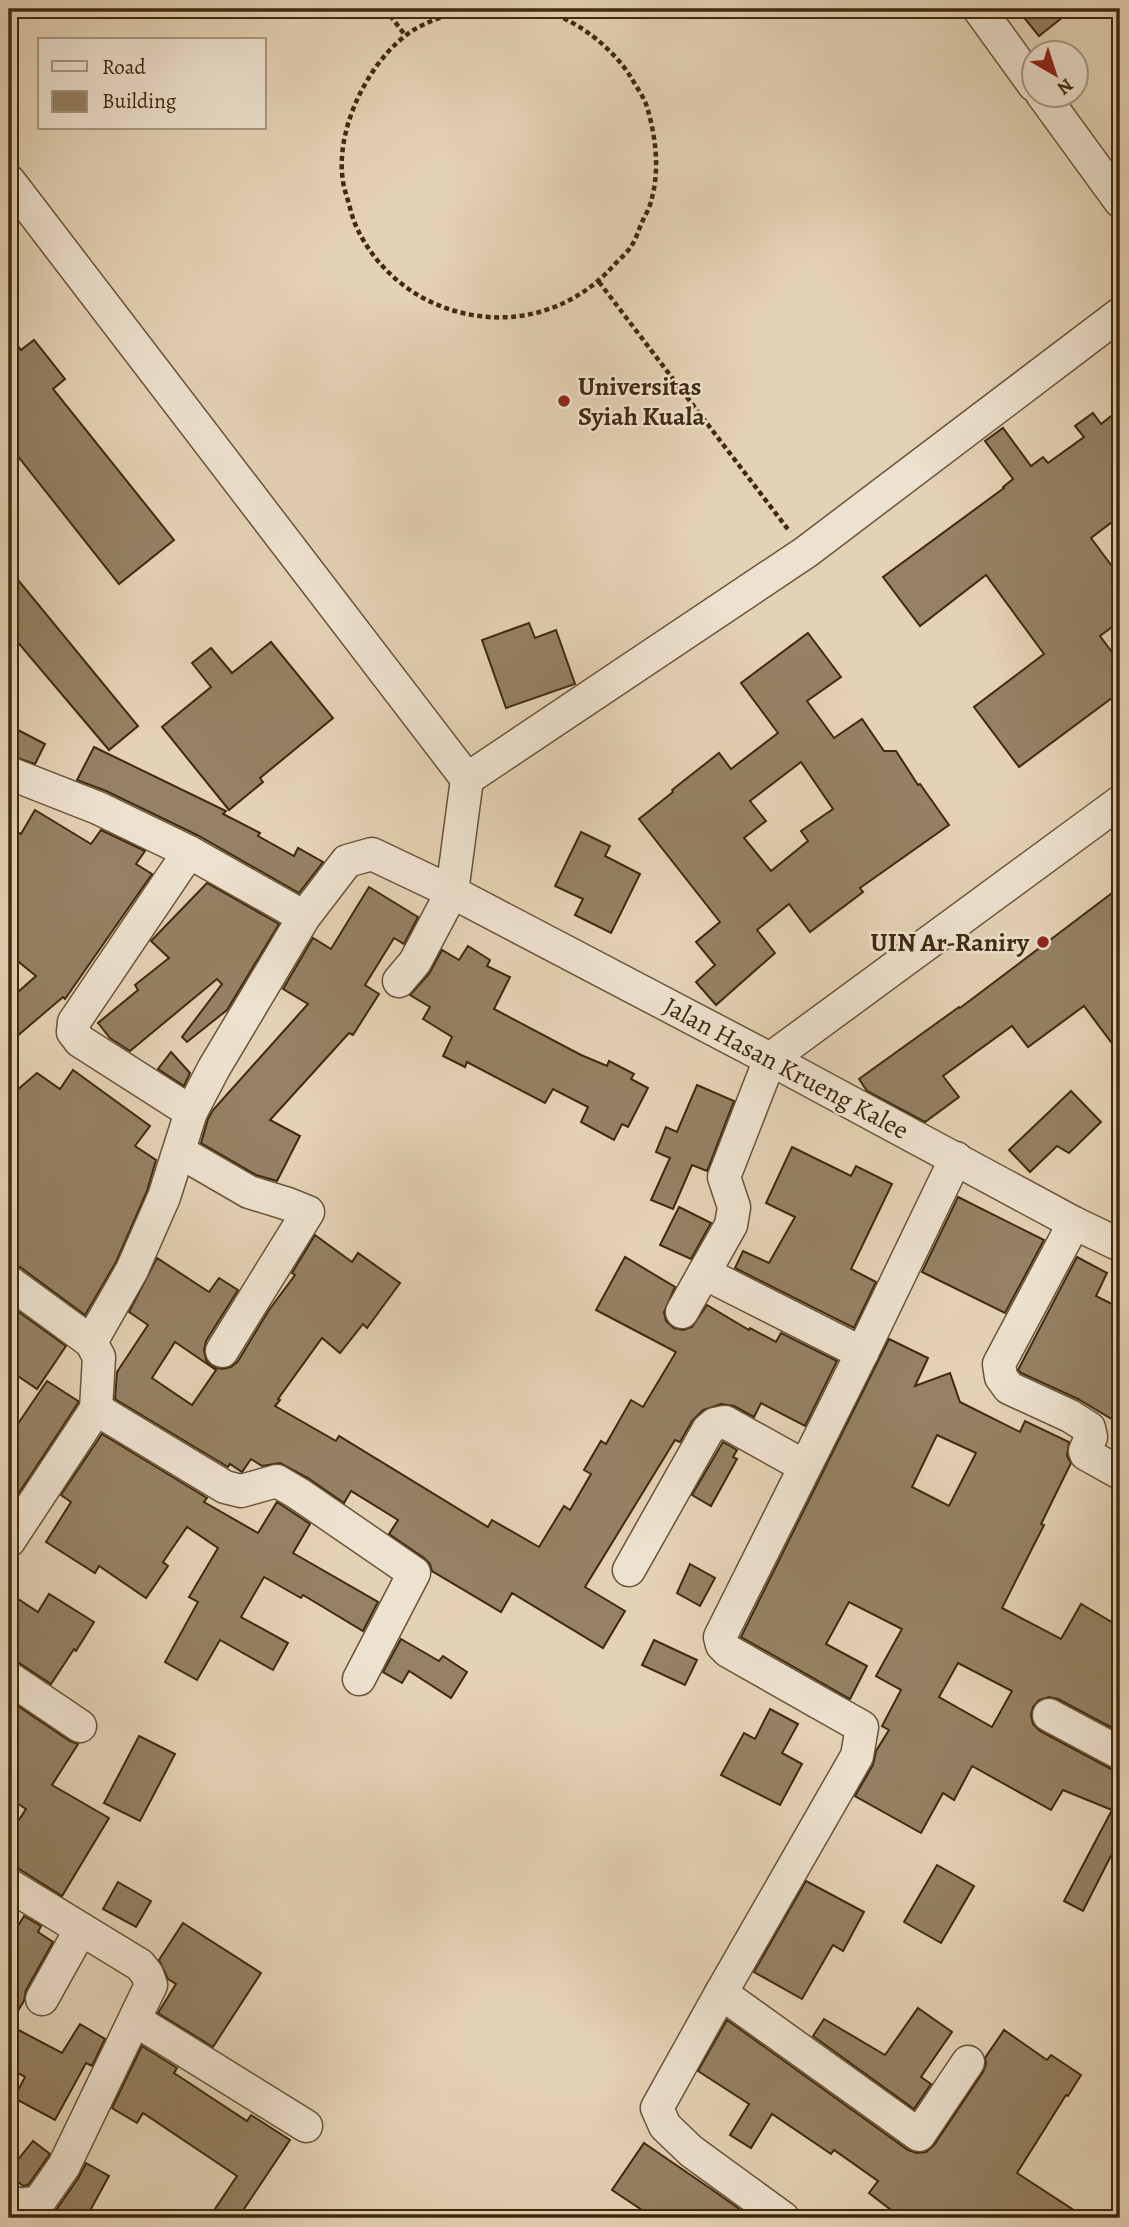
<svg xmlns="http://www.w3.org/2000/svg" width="1129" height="2227" viewBox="0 0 1129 2227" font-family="Alegreya,serif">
<rect width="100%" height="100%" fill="#e4d2b5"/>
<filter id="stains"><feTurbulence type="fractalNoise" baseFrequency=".00286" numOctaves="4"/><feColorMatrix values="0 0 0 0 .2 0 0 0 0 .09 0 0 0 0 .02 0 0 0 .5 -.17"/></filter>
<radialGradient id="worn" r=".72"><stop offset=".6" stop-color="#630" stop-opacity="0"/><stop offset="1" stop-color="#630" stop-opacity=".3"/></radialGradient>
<g fill="#958164" stroke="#3f2a0d" stroke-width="2" fill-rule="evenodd">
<polygon points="1017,9 1073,9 1039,36"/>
<polygon points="9,334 21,350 34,340 65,379 53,389 174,540 119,584 9,445"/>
<polygon points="1120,409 1120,516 1091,538 1120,577 1120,621 1100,636 1120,663 1120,692 1019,767 974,707 1044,654 986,575 920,626 883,577 1004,488 1003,487 1013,479 985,441 1003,428 1031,466 1043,457 1048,463 1084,437 1075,426 1093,413 1101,424"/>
<polygon points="9,569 138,726 109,750 9,632"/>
<polygon points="529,623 535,638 556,630 575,684 506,708 482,640"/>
<path d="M808,633L841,677L807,701L834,738L862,719L884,751H896L918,785L920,784L949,825L860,888L863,892L810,932L789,904L757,930L775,953L716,1005L696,982L715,965L696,942L720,922L639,819L673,792L672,790L719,753L731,769L778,733L741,683ZM801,762L833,809L801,831L808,841L771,871L744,838L766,821L750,801Z"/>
<polygon points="271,642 333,718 260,778 263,782 229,810 162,727 211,687 192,663 211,648 232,673"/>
<polygon points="16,729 45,744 35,764 9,755 9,741"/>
<polygon points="94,747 226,811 223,814 260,833 258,836 294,856 298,848 323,862 299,893 197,835 106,791 77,780"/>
<polygon points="35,810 91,844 101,830 145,851 136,864 152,874 65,999 63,997 9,1043 9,1000 36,976 9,954 9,827 21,834"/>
<polygon points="581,832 610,846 605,856 640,874 611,933 575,915 583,899 555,886"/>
<polygon points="207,883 279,924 227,1010 187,1042 182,1037 222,984 217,979 130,1051 110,1038 98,1023 138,990 135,985 169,958 151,941"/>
<polygon points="369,887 418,917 404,944 394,938 365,985 379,994 353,1035 349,1033 270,1120 300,1136 277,1181 256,1175 201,1143 208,1119 213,1110 308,1004 283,989 313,938 331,949"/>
<polygon points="1120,887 1120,1054 1084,1006 1028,1047 1012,1026 943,1076 959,1097 925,1122 867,1091 859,1079 959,1007 960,1008"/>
<polygon points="468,946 490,960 487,966 510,977 494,1009 581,1055 607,1066 609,1061 634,1074 631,1079 648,1088 628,1127 622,1124 614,1140 581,1122 588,1107 553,1089 545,1103 467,1062 465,1067 443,1056 452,1037 423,1019 430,1007 410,995 429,974 442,950 459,960"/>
<polygon points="171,1052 190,1073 184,1086 158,1069"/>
<polygon points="73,1070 150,1126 135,1146 156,1160 147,1191 116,1262 85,1315 20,1267 9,1264 9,1097 37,1073 60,1089"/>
<polygon points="697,1085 734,1101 707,1171 692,1165 673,1209 651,1200 670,1158 656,1152 666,1127 677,1132"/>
<polygon points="1071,1091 1101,1122 1069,1153 1057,1146 1030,1172 1009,1150"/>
<polygon points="792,1147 851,1176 856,1166 892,1184 851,1269 876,1282 854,1328 735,1268 743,1251 769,1263 795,1217 766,1203"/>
<polygon points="958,1197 1044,1240 1005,1313 922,1272"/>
<polygon points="679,1207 711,1223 691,1259 660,1245"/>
<path d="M315,1235L352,1262L358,1253L400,1283L367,1328L363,1324L340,1353L322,1338L278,1399L280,1400L275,1406L336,1441L339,1436L488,1527L492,1520L539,1547L564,1506L570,1510L591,1474L584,1470L601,1441L606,1444L631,1400L643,1407L676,1352L596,1310L625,1257L675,1287L664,1312L666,1321L674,1328L683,1330L692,1327L707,1305L749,1330L750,1328L776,1342L781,1333L837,1361L805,1426L761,1403L754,1417L734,1406L721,1404L703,1410L692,1421L680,1442L675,1440L585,1587L625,1611L603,1648L512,1593L501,1612L432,1571L430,1564L424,1558L389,1534L398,1520L351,1491L344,1503L308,1478L280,1463L262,1466L251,1459L242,1472L230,1464L228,1467L115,1399L117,1372L148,1325L129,1312L157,1258L209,1292L219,1278L238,1290L206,1341L204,1350L206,1360L213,1367L222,1369L231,1367L238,1361L269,1310L295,1275L292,1273ZM175,1342L216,1370L192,1405L152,1378Z"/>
<polygon points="1077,1257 1107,1273 1096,1296 1120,1308 1120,1424 1078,1399 1021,1373 1018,1370"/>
<polygon points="9,1305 66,1346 37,1389 9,1370"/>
<path d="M889,1339L928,1358L915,1386L950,1373L960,1402L1020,1432L1025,1421L1069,1442L1067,1456L1071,1463L1041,1524L1044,1525L1002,1608L1061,1639L1081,1604L1120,1627V1732L1058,1699L1049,1697L1039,1700L1033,1707L1031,1715L1033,1724L1040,1731L1111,1769L1120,1771V1838L1083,1911L1064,1901L1112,1810L1063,1790L1051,1810L972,1766L954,1800L943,1793L921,1833L855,1796L873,1765L876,1751L889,1730L882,1726L901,1690L876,1676L902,1629L849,1602L826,1644L867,1666L850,1699L741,1637ZM937,1435L976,1453L949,1506L912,1487ZM958,1663L1012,1691L992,1727L939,1697Z"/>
<polygon points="47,1381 78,1401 78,1403 9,1508 9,1437"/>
<polygon points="102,1434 207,1498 204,1502 258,1533 277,1502 310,1524 293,1553 378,1602 363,1631 303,1595 301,1598 264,1577 241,1617 288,1643 273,1670 220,1640 197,1680 165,1662 198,1602 189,1597 218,1548 187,1527 163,1562 168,1566 146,1598 99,1566 95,1573 46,1542 71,1502 61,1495"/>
<polygon points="723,1442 737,1450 733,1457 737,1459 711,1506 692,1495"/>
<polygon points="690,1564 715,1578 700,1606 677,1593"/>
<polygon points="9,1593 38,1612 49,1594 94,1622 76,1651 74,1649 51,1684 19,1663 9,1660"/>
<polygon points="401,1639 439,1661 443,1656 467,1672 451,1698 409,1671 402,1683 383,1672"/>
<polygon points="654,1640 697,1660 685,1685 642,1665"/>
<polygon points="9,1700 70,1741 78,1744 52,1785 109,1818 62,1896 19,1869 9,1867 9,1835 26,1809 9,1798"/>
<polygon points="770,1709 798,1724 782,1753 802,1764 780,1805 721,1775 744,1733 755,1739"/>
<polygon points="139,1736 175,1754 140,1821 104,1803"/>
<polygon points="937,1865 974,1886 941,1943 904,1922"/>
<polygon points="806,1881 864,1912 843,1951 833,1945 802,1999 754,1972"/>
<polygon points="118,1882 151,1901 136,1927 103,1909"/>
<polygon points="24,1916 41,1926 38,1932 53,1942 26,1990 24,2001 9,2025 9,1941"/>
<polygon points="183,1923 261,1973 213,2047 158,2013 176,1984 168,1979 159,1960"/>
<polygon points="918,2008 952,2032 921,2077 931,2084 914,2109 813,2036 824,2019 885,2055"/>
<polygon points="727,2020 908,2150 917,2153 926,2152 934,2145 983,2072 986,2064 985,2058 1004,2030 1047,2060 1051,2055 1081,2075 1068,2096 1066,2095 1017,2173 1086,2218 885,2218 891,2210 869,2193 878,2181 834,2150 831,2154 772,2114 751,2148 730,2135 749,2104 698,2071"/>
<polygon points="80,2024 105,2039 92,2066 86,2063 55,2120 14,2098 25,2077 9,2068 9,2025 62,2053"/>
<polygon points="142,2046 177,2068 174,2073 247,2121 251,2115 290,2140 238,2218 209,2218 237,2176 143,2113 137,2123 112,2108"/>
<polygon points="33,2141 50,2154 28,2185 23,2186 9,2174 9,2171"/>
<polygon points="644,2143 714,2191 752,2218 654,2218 612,2190"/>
<polygon points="86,2163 109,2176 86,2218 45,2218 56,2210 79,2177"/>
</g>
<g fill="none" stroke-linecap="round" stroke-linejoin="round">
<defs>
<g id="minor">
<polyline points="979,9 1034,85"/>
<polyline points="1042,94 1120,201"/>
<polyline points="9,181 467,779 452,892 415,962 399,981"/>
<polyline points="9,773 98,808 189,852 304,917"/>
<polyline points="467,779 806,552 1120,314"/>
<polyline points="189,852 74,1022 73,1032 80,1041 191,1112"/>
<polyline points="180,1152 249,1192 288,1204 308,1212 222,1351"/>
<polyline points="1074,1223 999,1364 1001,1377 1009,1388 1070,1416 1089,1428 1091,1437 1085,1451 1086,1454 1120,1473"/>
<polyline points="704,1273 862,1353"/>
<polyline points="9,1282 91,1342 99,1357 96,1409"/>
<polyline points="682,1312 731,1225 734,1207 724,1177 770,1059 1120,802"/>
<polyline points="91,1342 132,1270 164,1197 191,1112 214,1068 304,917 347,861 372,854 452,892 770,1059 1074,1223 1120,1245"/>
<polyline points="9,1541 96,1409 225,1487 241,1491 277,1481 299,1494 414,1573 359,1679"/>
<polyline points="629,1570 708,1430 715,1424 725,1422 804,1466"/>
<polyline points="9,1678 80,1726"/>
<polyline points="1049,1715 1120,1753"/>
<polyline points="9,1885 140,1965 147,1974 151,1985 64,2166 41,2199 35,2203 16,2205 9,2200"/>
<polyline points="721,1993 919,2135 968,2062"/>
<polyline points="42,1999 81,1929"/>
<polyline points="135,2020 306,2126"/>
<polyline points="783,2218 691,2151 665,2126 657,2108 721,1993 857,1756 862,1727 728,1651 722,1645 720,1637 862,1353 956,1158"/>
</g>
</defs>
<use href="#minor" stroke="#685437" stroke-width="35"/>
<g stroke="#3f2a0d" stroke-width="4.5" stroke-dasharray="5 3.5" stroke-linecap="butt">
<polyline points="385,9 405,35"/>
<path d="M473,9C450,14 424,21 405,36C364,68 331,139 345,191C349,202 351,215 356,226C370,257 394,282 423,298C489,333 566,320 615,264C621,258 628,252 632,245C637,237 639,228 643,220C646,214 650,207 651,201C660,171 656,137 647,107C644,97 637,88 632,79C613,47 570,13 532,9"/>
<polyline points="599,282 790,532"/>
</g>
<use href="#minor" stroke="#ede2cf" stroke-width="32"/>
</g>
<g fill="#8f2418" stroke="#ede2cf" stroke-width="2.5">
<circle cx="564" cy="401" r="7"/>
<circle cx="1043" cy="942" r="7"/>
</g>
<g text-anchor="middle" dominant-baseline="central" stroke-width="5" stroke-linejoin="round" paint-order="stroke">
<g font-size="26" font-weight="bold" fill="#3f2a0d" stroke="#ede2cf" text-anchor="start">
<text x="578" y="386">Universitas<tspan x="578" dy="30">Syiah Kuala</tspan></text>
<text x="1029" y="942" text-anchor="end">UIN Ar-Raniry</text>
</g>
<g font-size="26" fill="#3f2a0d" stroke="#ede2cf">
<text transform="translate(786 1068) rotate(28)">Jalan Hasan Krueng Kalee</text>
</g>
</g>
<rect width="1129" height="2227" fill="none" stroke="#e4d2b5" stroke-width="35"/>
<rect x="10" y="10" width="1108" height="2206" fill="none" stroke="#3f2a0d" stroke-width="3.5"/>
<rect x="18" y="18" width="1094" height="2192" fill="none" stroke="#3f2a0d" stroke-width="2"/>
<rect x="38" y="38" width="228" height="91" fill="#ede2cf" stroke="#a79881" stroke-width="2"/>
<rect x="52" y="61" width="35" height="10" fill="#ede2cf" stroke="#a79881" stroke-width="2"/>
<text x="102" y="74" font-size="21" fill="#3f2a0d">Road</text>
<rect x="52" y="91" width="35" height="21" fill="#958164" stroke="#a79881" stroke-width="2"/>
<text x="102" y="108" font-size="21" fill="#3f2a0d">Building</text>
<g transform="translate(1055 74) rotate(141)"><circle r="33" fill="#ede2cf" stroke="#a79881" stroke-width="2"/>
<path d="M0-5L12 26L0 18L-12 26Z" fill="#8f2418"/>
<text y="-10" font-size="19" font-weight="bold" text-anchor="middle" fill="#3f2a0d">N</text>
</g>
<rect width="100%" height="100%" filter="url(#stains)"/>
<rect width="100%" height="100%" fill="url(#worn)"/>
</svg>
